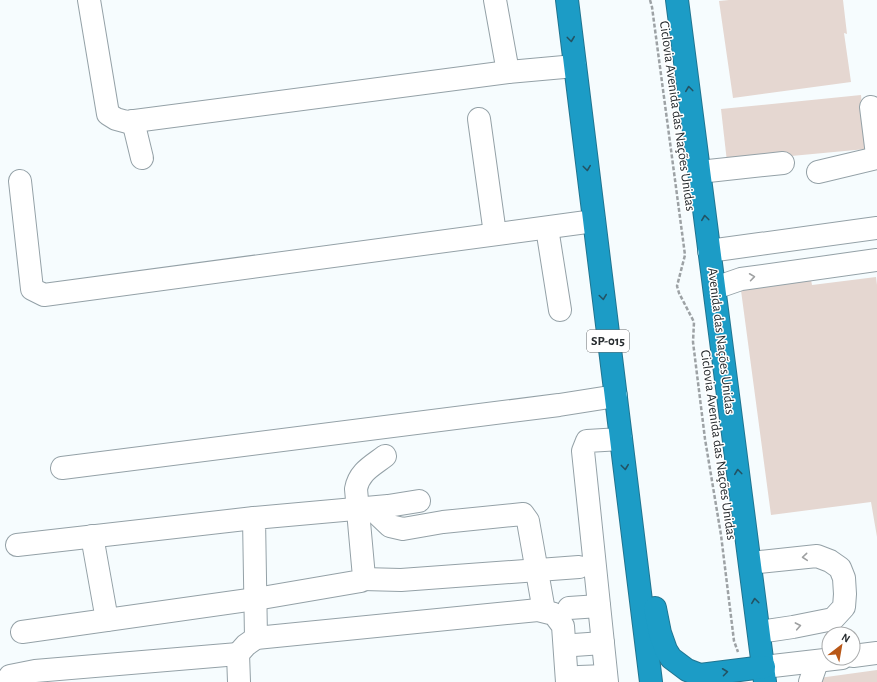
<svg xmlns="http://www.w3.org/2000/svg" width="877" height="682" viewBox="0 0 877 682" font-family="'Alegreya Sans',sans-serif">
<rect width="100%" height="100%" fill="#f6fcfe"/>
<g fill="#e5d7d1">
<polygon points="729,0 843,0 847,34 844,33 851,82 733,98 719,1"/>
<polygon points="861,95 866,149 727,162 721,109"/>
<polygon points="810,274 812,285 876,277 877,285 877,537 871,502 771,515 740,283"/>
<polygon points="877,670 877,682 820,682 819,678"/>
</g>
<g fill="none" stroke-linecap="round" stroke-linejoin="round">
<defs>
<g id="minor">
<polyline points="89,0 108,114 116,119 127,122 508,72"/>
<polyline points="495,0 508,72 575,66"/>
<polyline points="871,107 877,155"/>
<polyline points="479,119 495,234"/>
<polyline points="133,121 142,158"/>
<polyline points="699,172 783,163"/>
<polyline points="818,172 877,158"/>
<polyline points="20,181 32,289 44,295 594,221"/>
<polyline points="547,228 560,310"/>
<polyline points="709,251 877,228"/>
<polyline points="715,288 741,279 877,260"/>
<polyline points="62,468 559,405 616,396"/>
<polyline points="371,508 390,526 403,529 443,522 523,514 528,521 544,611"/>
<polyline points="92,536 107,620"/>
<polyline points="17,545 254,518"/>
<polyline points="750,563 817,556 830,561 840,568 844,578 845,594 844,607 833,619 793,627 759,632"/>
<polyline points="363,579 401,580 579,567"/>
<polyline points="569,608 599,606"/>
<path d="M22,632L256,599L361,581L364,577L356,489C359,472 372,466 385,456"/>
<polyline points="256,638 254,518 388,506 419,501"/>
<polyline points="574,645 603,643"/>
<polyline points="853,656 877,653"/>
<polyline points="764,667 842,658"/>
<polyline points="579,677 606,676"/>
<polyline points="6,682 10,676 35,671 238,654"/>
<polyline points="239,682 238,654 246,645 256,638 538,610 554,614 563,626 567,682"/>
<polyline points="607,682 583,451 587,441 621,439"/>
<polyline points="810,682 817,662"/>
</g>
<g id="highway">
<polyline points="567,0 651,682"/>
<polyline points="677,0 765,682"/>
<polyline points="655,608 660,633 666,650 671,658 687,670 700,675 764,667"/>
</g>
</defs>
<use href="#minor" stroke="#94a1a7" stroke-width="24"/>
<use href="#highway" stroke="#207591" stroke-width="24"/>
<polyline stroke="#9da2a5" stroke-width="2.5" stroke-dasharray="4 2" stroke-linecap="butt" points="650,0 652,7 685,255 677,286 679,293 694,322 693,342 705,439 721,535 734,641 738,652"/>
<use href="#minor" stroke="#fff" stroke-width="22"/>
<use href="#highway" stroke="#1c9cc6" stroke-width="22"/>
</g>
<defs><path id="oneway-chevron" d="M-2-3.5L2.5 0L-2 3.5" fill="none" stroke-width="1.6" stroke-linecap="round" stroke-linejoin="round"/></defs>
<g stroke="#235364">
<use href="#oneway-chevron" transform="translate(571 39) rotate(83)"/>
<use href="#oneway-chevron" transform="translate(689 89) rotate(-97)"/>
<use href="#oneway-chevron" transform="translate(587 168) rotate(83)"/>
<use href="#oneway-chevron" transform="translate(705 218) rotate(-97)"/>
<use href="#oneway-chevron" transform="translate(603 297) rotate(82)"/>
<use href="#oneway-chevron" transform="translate(625 467) rotate(83)"/>
<use href="#oneway-chevron" transform="translate(738 472) rotate(-97)"/>
<use href="#oneway-chevron" transform="translate(755 601) rotate(-97)"/>
<use href="#oneway-chevron" transform="translate(725 672) rotate(-7)"/>
</g>
<g stroke="#9ea0a1">
<use href="#oneway-chevron" transform="translate(752 277) rotate(-8)"/>
<use href="#oneway-chevron" transform="translate(805 557) rotate(175)"/>
<use href="#oneway-chevron" transform="translate(798 626) rotate(-11)"/>
</g>
<g text-anchor="middle" dominant-baseline="central" stroke-width="3" stroke-linejoin="round" paint-order="stroke">
<rect fill="#fff" stroke="#686b6d" stroke-width="1" x="587" y="330" width="42" height="22" rx="3"/>
<g font-size="13" font-weight="bold" fill="#272c2f">
<text x="608" y="341">SP-015</text>
</g>
<g font-size="14" fill="#272c2f" stroke="#fff">
<text transform="translate(677 116) rotate(82)">Ciclovia Avenida das Nações Unidas</text>
<text transform="translate(721 341) rotate(83)">Avenida das Nações Unidas</text>
<text transform="translate(718 445) rotate(82)">Ciclovia Avenida das Nações Unidas</text>
</g>
</g>
<g transform="translate(841 646) rotate(31)"><circle r="19" fill="#ffffff" stroke="#a9abac"/>
<path d="M0-3L7 15L0 10L-7 15Z" fill="#b95818"/>
<text y="-6" font-size="11" font-weight="bold" text-anchor="middle" fill="#272c2f">N</text>
</g>
</svg>
